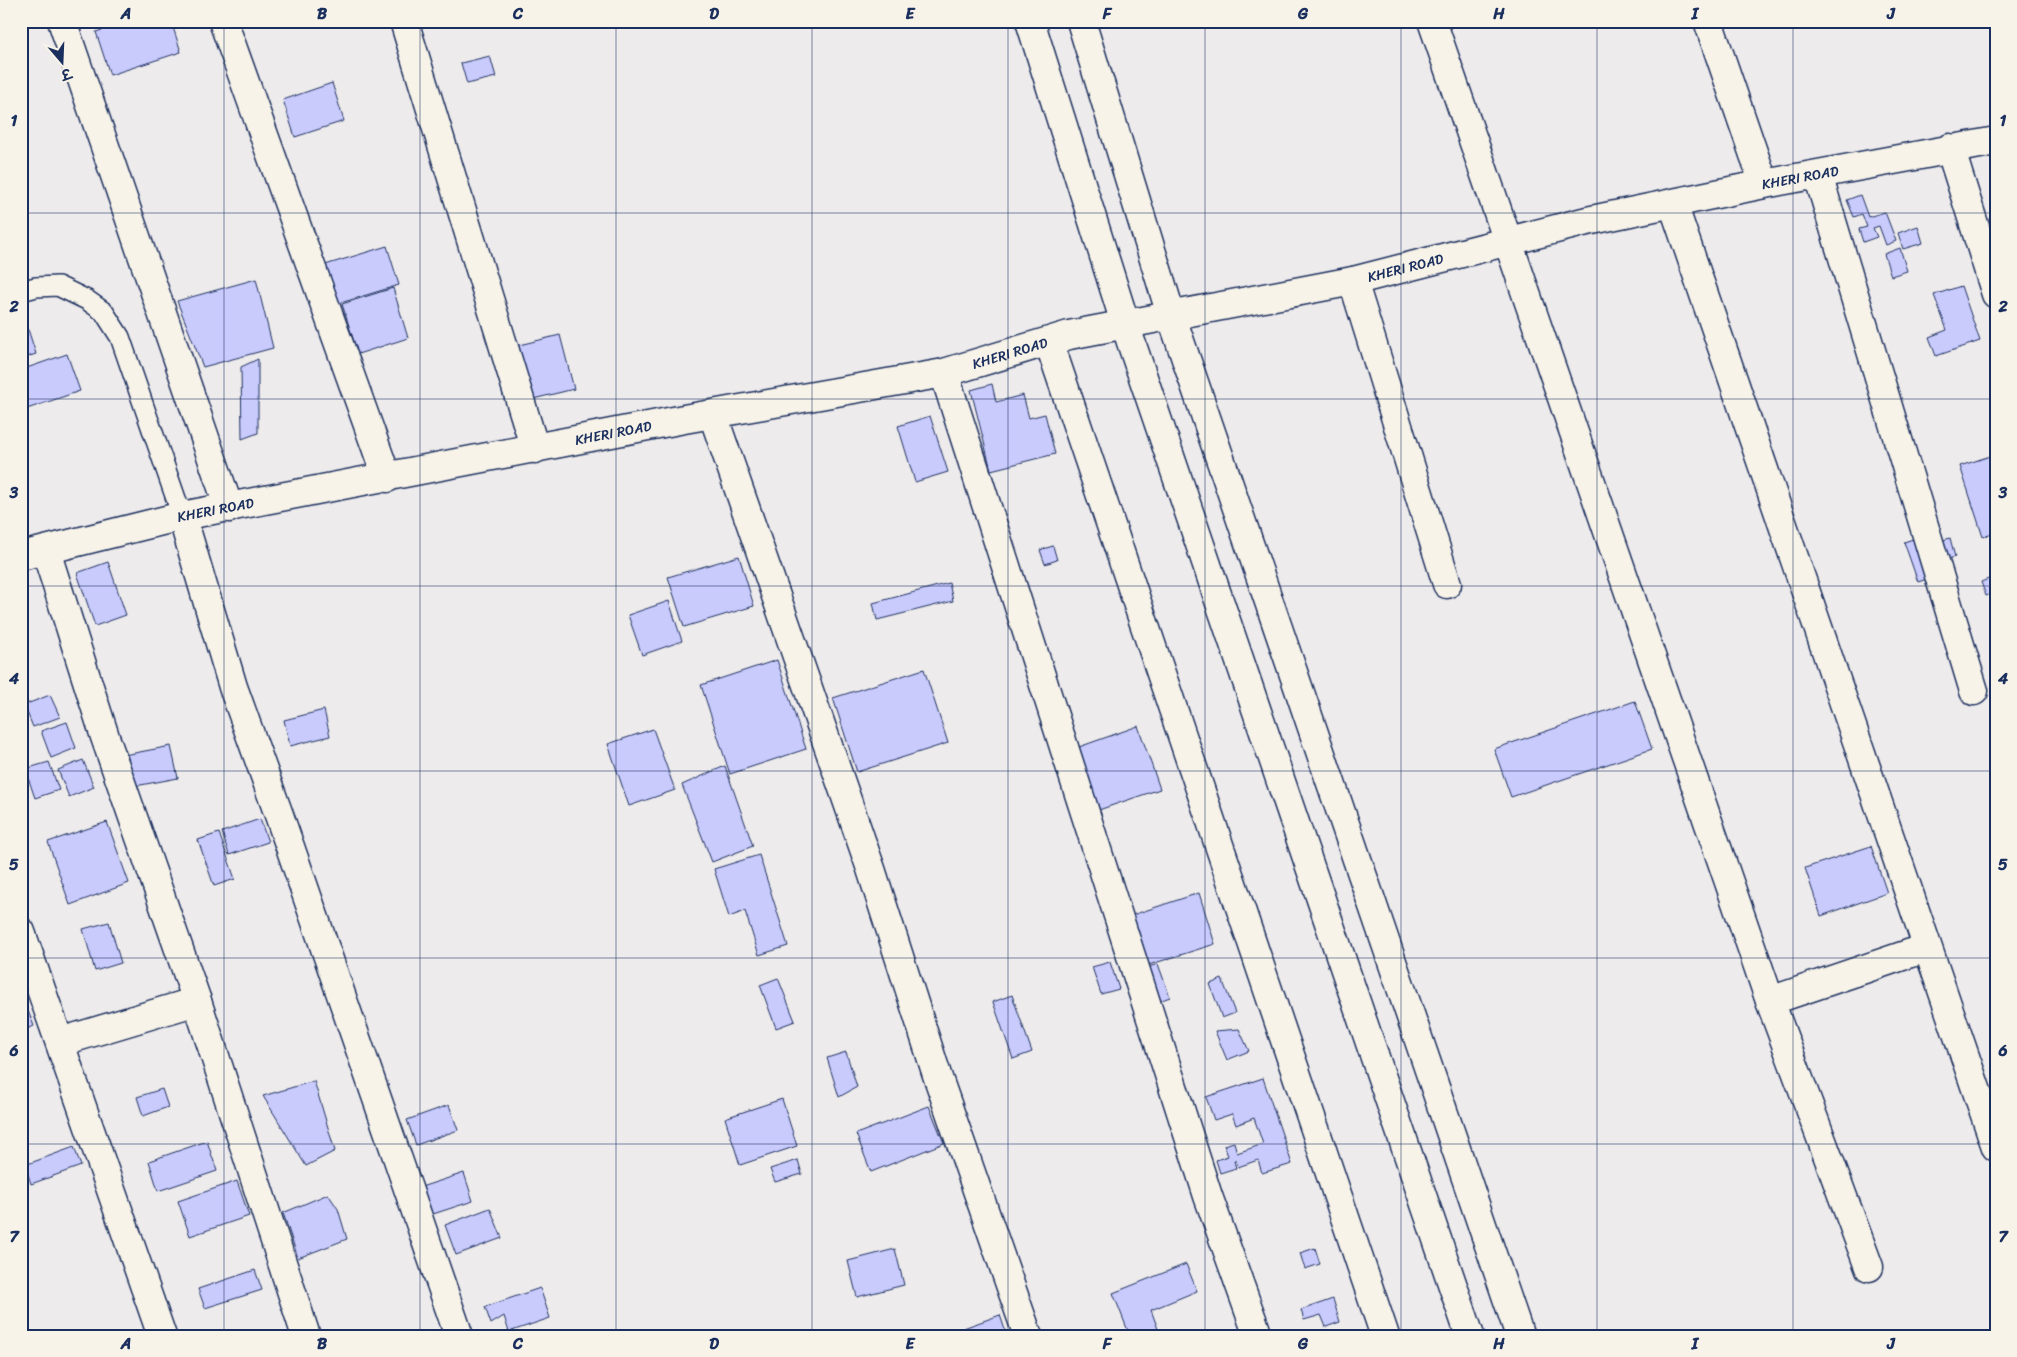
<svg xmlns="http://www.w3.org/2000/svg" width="2017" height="1357" viewBox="0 0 2017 1357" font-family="Sriracha,'Playpen Sans Deva',sans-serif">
<rect width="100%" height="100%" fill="#eeebec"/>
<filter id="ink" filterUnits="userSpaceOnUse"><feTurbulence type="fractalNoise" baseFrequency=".02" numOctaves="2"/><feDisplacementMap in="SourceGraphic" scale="10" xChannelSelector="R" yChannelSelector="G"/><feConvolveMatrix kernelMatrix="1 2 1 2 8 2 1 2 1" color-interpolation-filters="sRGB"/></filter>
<g filter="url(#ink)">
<g fill="#c9cbfd" stroke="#1b2f5e">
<polygon points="128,21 171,21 181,52 110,75 96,32"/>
<polygon points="490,56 496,77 467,84 461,63"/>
<polygon points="332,83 344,121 295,137 283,100"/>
<polygon points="1860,195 1868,217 1885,212 1896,241 1886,245 1879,226 1873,228 1877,237 1863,242 1859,229 1867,227 1862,214 1854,217 1847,200"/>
<polygon points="1918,226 1923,243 1903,249 1898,233"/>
<polygon points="387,246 399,285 334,305 322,266"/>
<polygon points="1900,248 1907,271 1891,276 1884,254"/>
<polygon points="256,279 273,348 203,367 177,301"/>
<polygon points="1961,286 1980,341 1936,356 1929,337 1947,330 1934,295"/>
<polygon points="393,288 408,338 358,354 342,304"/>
<polygon points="25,320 36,354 21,359 21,321"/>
<polygon points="560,335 574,389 525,401 511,347"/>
<polygon points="67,354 80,391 21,411 21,370"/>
<polygon points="258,359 258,433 242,439 241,367"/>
<polygon points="992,384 996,402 1023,395 1029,418 1045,414 1055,454 991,470 971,390"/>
<polygon points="930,416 948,472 915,482 898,426"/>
<polygon points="1996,454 1996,533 1983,537 1960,466"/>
<polygon points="1916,538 1930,578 1918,582 1904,542"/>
<polygon points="1950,538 1955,557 1939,562 1934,543"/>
<polygon points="1053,546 1057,560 1045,564 1040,550"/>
<polygon points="739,556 754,606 684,627 668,577"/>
<polygon points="108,562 126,615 95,626 77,573"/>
<polygon points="1996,576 1996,592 1986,596 1981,582"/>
<polygon points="949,583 953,601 877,620 873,603"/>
<polygon points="669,601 682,641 642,655 628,615"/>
<polygon points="777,660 806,749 730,774 701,685"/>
<polygon points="924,669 948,743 857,772 833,698"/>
<polygon points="50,695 60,717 33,727 24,705"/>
<polygon points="1635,701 1652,749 1511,797 1494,749"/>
<polygon points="324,710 330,736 290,746 284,720"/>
<polygon points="67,722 76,748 51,758 41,731"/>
<polygon points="1138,726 1160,789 1087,814 1065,752"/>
<polygon points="653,729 675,790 629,806 608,744"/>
<polygon points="171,746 178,778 130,787 124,755"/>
<polygon points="83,760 94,787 69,797 58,770"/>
<polygon points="49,762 59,790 35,798 25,769"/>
<polygon points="725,766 753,846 712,862 682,785"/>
<polygon points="260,819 268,842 229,855 222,832"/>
<polygon points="107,822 129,883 70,905 48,842"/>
<polygon points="219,833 235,879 214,886 198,840"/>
<polygon points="1871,846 1887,893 1821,916 1805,868"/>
<polygon points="759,855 788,946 759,955 745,911 729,917 714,869"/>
<polygon points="1199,893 1215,944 1139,968 1123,918"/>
<polygon points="109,922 121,963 95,971 83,929"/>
<polygon points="1110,962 1119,989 1101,994 1092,967"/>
<polygon points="1158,964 1170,997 1151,1004 1139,970"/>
<polygon points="778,978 795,1021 776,1028 760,985"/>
<polygon points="1222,979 1235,1013 1222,1018 1210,984"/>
<polygon points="21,993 34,1026 21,1031"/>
<polygon points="1012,995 1032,1052 1013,1059 993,1002"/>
<polygon points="1239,1029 1249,1051 1227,1060 1215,1031"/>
<polygon points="846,1052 857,1087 839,1097 827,1058"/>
<polygon points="1263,1078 1292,1164 1262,1173 1258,1160 1238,1167 1236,1161 1234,1161 1236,1168 1220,1173 1216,1160 1228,1156 1224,1145 1234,1142 1237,1153 1263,1144 1254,1118 1236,1125 1232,1114 1214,1120 1206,1097"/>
<polygon points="314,1081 335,1151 306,1166 263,1096"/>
<polygon points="162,1089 168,1107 143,1116 137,1097"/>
<polygon points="782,1099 797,1146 740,1165 725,1118"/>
<polygon points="449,1105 458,1130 416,1145 407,1120"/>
<polygon points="929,1106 944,1143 871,1172 856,1134"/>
<polygon points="207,1141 217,1171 158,1191 149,1161"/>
<polygon points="21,1144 26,1158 21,1160"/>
<polygon points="74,1147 81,1166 31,1184 25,1165"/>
<polygon points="798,1160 802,1174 775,1182 770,1169"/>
<polygon points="464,1173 473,1201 427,1216 418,1188"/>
<polygon points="237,1181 249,1216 190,1236 178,1201"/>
<polygon points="328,1194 338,1209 347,1239 298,1258 283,1213"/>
<polygon points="490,1208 502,1238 456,1255 445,1225"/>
<polygon points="1315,1248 1320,1264 1305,1269 1300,1253"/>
<polygon points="895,1249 904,1285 857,1297 848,1261"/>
<polygon points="1186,1264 1197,1291 1151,1310 1158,1329 1142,1336 1130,1336 1113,1293"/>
<polygon points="255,1270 262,1290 205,1308 198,1289"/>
<polygon points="540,1288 550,1318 509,1332 504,1316 491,1324 485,1307"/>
<polygon points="1333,1299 1340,1322 1326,1327 1321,1315 1304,1320 1301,1310"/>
<polygon points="1000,1315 1007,1336 941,1336"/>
</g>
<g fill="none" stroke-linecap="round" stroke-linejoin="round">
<defs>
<polyline id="lane" points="21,291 36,287 58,286 87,300 104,312 120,337 182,516"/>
<g id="street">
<polyline points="62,21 229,508"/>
<polyline points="223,21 387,478"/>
<polyline points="404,21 535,449"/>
<polyline points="1432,21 1770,1001 1869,1267"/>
<polyline points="1708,21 1764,184"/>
<polyline points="1950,148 1996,294"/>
<polyline points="1818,175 1974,691"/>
<polyline points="1673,204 1996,1147"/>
<polyline points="1353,281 1447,584"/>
<polyline points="1049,342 1385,1336"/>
<polyline points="944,373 1208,1196 1258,1336"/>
<polyline points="713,415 871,869 937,1075 1028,1336"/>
<polyline points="182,516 233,687 279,815 459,1336"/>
<polyline points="46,551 105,737 197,1001 306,1336"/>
<polyline points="21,932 162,1336"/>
<polyline points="1770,1001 1926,948"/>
<polyline points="60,1042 197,1001"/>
</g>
<g id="secondary">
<polyline points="1030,21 1131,342 1470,1336"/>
<polyline points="1081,21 1171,315 1520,1336"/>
<path id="s1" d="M21,556L182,516L684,419L944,373L1069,335L1353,281L1587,221L1764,184L1996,141"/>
</g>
</defs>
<use href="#lane" stroke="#1b2f5e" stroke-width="22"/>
<use href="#street" stroke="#1b2f5e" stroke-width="31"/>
<use href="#secondary" stroke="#1b2f5e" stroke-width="31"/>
<use href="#lane" stroke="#f7f3e8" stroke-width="19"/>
<use href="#street" stroke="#f7f3e8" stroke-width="28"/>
<use href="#secondary" stroke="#f7f3e8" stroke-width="28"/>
</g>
</g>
<path fill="none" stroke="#1b2f5e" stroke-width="1" stroke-opacity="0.55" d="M224,21V1336M420,21V1336M616,21V1336M812,21V1336M1008,21V1336M1205,21V1336M1401,21V1336M1597,21V1336M1793,21V1336M21,213H1996M21,399H1996M21,586H1996M21,771H1996M21,958H1996M21,1144H1996"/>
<g text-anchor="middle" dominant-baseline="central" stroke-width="4" stroke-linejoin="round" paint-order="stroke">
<g font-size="14" fill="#1b2f5e" stroke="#f7f3e8">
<text stroke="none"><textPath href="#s1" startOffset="1820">KHERI ROAD</textPath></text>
<text stroke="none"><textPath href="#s1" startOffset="1415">KHERI ROAD</textPath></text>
<text stroke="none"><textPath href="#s1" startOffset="1010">KHERI ROAD</textPath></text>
<text stroke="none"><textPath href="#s1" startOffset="605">KHERI ROAD</textPath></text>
<text stroke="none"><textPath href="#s1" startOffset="200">KHERI ROAD</textPath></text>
</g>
</g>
<rect width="2017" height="1357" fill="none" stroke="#f7f3e8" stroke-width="55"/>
<g transform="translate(62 62) rotate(161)" stroke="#f7f3e8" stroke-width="4" paint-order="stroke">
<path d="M0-4L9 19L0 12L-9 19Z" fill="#1b2f5e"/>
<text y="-8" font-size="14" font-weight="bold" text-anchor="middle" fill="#1b2f5e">उ</text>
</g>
<rect x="28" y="28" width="1962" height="1302" fill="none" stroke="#1b2f5e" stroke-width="2"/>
<g font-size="16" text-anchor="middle" font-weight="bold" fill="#1b2f5e">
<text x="126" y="19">A</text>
<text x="322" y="19">B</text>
<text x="518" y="19">C</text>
<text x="714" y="19">D</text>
<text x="910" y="19">E</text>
<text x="1107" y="19">F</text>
<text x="1303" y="19">G</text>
<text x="1499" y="19">H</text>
<text x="1695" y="19">I</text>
<text x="1891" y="19">J</text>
<text x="14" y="126">1</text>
<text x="2003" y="126">1</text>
<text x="14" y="312">2</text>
<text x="2003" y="312">2</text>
<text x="14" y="498">3</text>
<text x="2003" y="498">3</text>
<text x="14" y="684">4</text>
<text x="2003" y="684">4</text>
<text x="14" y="870">5</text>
<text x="2003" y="870">5</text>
<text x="14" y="1056">6</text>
<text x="2003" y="1056">6</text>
<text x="14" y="1242">7</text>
<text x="2003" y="1242">7</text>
<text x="126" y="1349">A</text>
<text x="322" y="1349">B</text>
<text x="518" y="1349">C</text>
<text x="714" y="1349">D</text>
<text x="910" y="1349">E</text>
<text x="1107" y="1349">F</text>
<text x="1303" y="1349">G</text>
<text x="1499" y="1349">H</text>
<text x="1695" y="1349">I</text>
<text x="1891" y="1349">J</text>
</g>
</svg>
